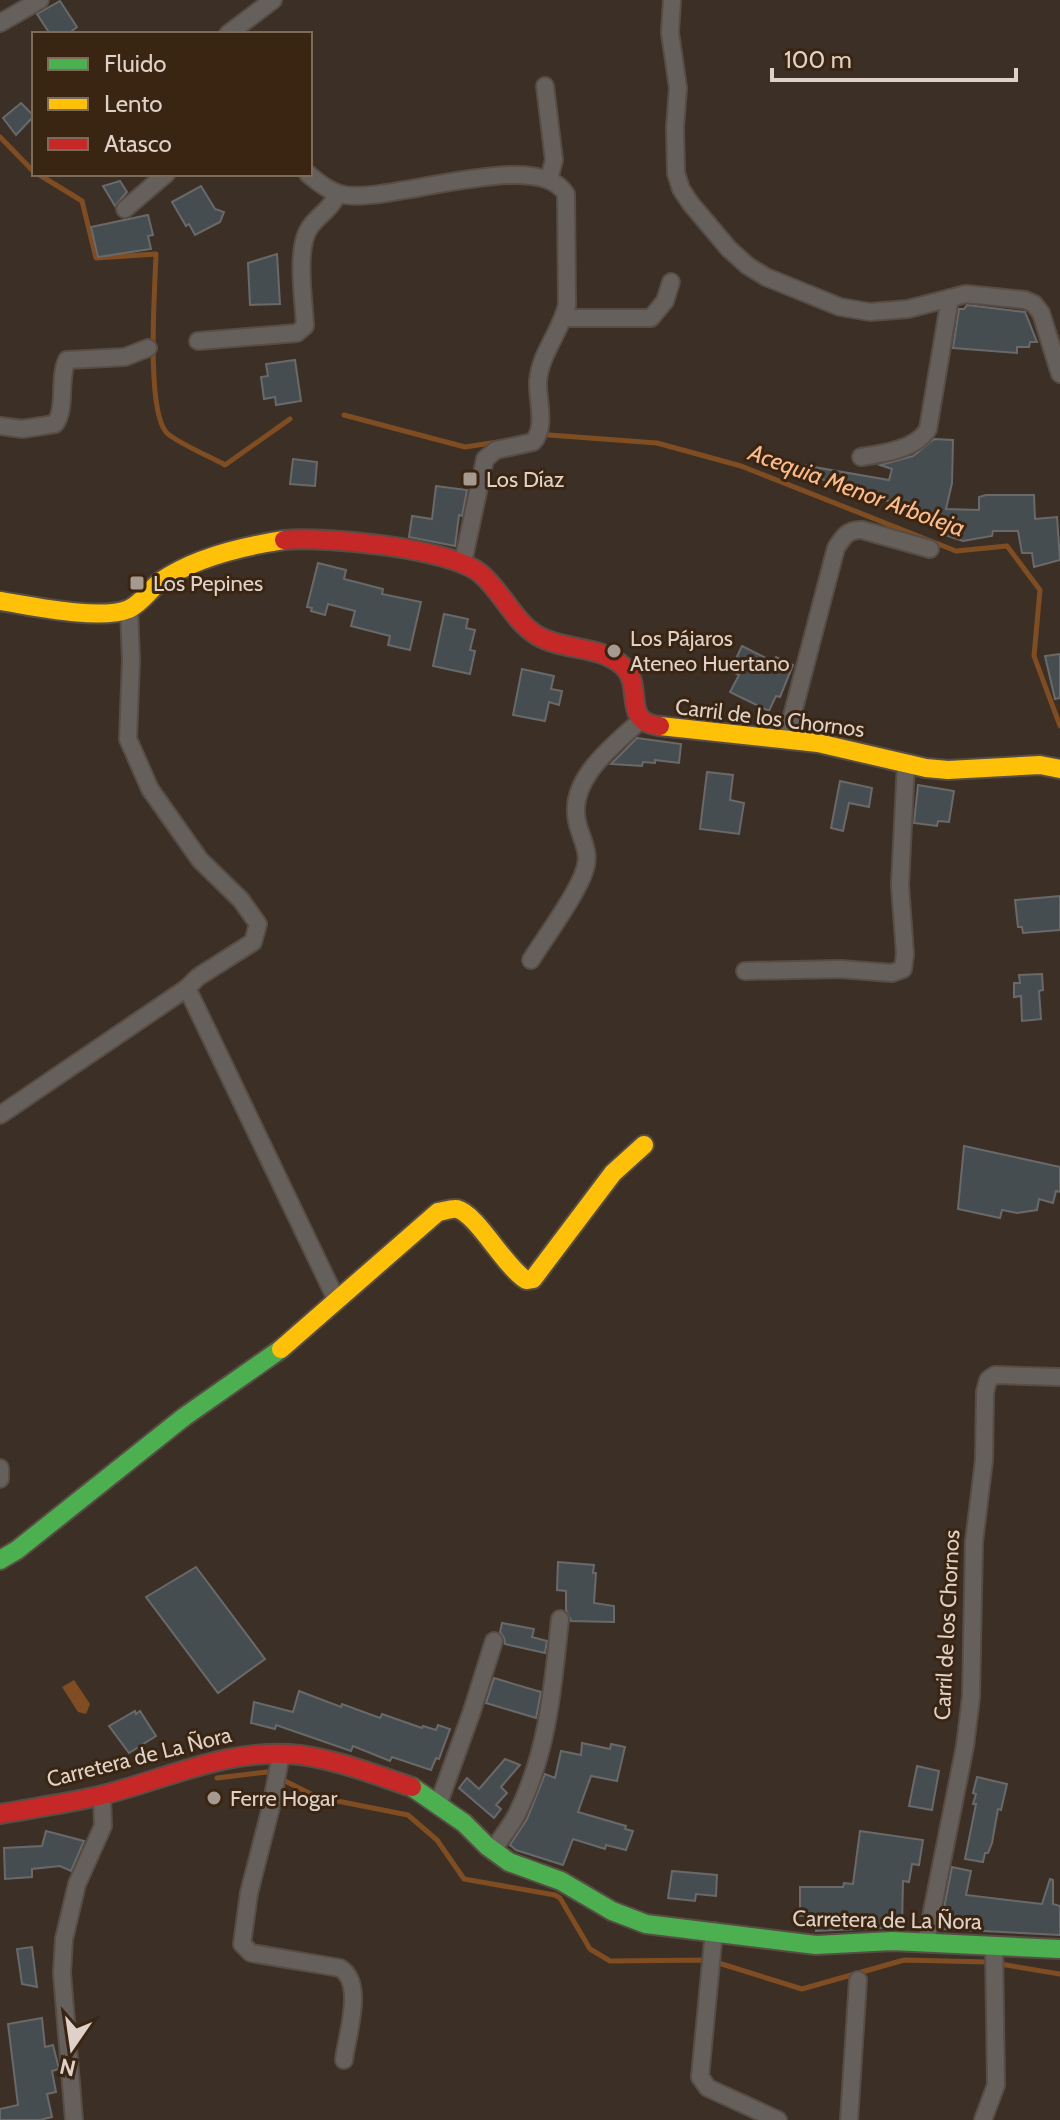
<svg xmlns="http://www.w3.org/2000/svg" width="1060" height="2120" viewBox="0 0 1060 2120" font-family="Cabin,sans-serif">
<rect width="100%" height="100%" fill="#3c3026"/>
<polygon fill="#7f4d21" points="74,1680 90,1704 86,1714 78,1712 62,1687"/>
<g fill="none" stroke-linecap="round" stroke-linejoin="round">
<g stroke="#7f4d21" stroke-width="5">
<polyline points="0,137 34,172"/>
<path d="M38,174L82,201L96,258L156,254C155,288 146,408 166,432C173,441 213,458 225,465L290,419"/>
<polyline points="344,415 465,447 498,442"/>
<polyline points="549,435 657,443 741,466 956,551 1007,546 1040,590 1034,656 1060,726"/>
<polyline points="217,1778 267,1772 317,1797 408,1815 437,1840 464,1879 555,1895 560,1898 590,1949 610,1961 709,1960 802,1989 904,1960 988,1962 1060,1974"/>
</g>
</g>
<g fill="#464d51" stroke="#696969" stroke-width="2">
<polygon points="60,1 77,27 68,34 50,34 37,14"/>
<polygon points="21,103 34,116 16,135 3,118"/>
<polygon points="120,181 127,192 115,206 103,186"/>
<polygon points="201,186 215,209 224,212 220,222 195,235 189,224 186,226 172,202"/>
<polygon points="148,215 153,235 148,236 151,249 98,257 91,227"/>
<polygon points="277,254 280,304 250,305 248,263"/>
<polygon points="967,305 1025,312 1037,342 1030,342 1029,347 1017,347 1017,353 953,348 959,309 964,309"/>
<polygon points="295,360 301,401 276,405 275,397 264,399 261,377 268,376 266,364"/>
<polygon points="934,439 953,440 952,483 946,509 979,510 979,497 986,495 1034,495 1035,519 1057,517 1060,560 1034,567 1032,553 1022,553 1018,531 993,531 992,536 963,541 942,534 943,529 932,524 936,513 896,504 842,484 841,489 801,468 802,465 889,480 892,469 880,465 913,456"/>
<polygon points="293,459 317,462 315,486 290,484"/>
<polygon points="436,486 467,490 462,516 459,515 455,546 409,537 412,516 432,519"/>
<polygon points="318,563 346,570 344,579 383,589 382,594 421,602 410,650 388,645 390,636 351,626 355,611 328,604 325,615 311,611 312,608 307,607"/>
<polygon points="444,614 468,619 466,628 475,630 470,650 475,651 470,674 433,666"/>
<polygon points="742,646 768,659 774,660 776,657 793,665 780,697 776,696 769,711 730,692 739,675 730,671"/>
<polygon points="1060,654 1060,698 1055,699 1045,656"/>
<polygon points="522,669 554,676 551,689 562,691 559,705 549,702 545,721 513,715"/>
<polygon points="637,738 681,744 679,763 655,760 655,763 643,762 642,766 611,764"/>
<polygon points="707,772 733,775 730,800 744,803 739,834 700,829"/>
<polygon points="840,781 872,788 869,807 849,803 843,831 831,828"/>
<polygon points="918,785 954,791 949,822 938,821 937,826 914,823"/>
<polygon points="1060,896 1060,930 1023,933 1022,927 1018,927 1015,900"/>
<polygon points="1042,974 1043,990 1039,991 1041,1019 1022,1021 1021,996 1014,997 1014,983 1020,983 1019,975"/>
<polygon points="964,1146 1060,1167 1060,1192 1056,1191 1053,1203 1039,1199 1037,1210 1017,1213 1002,1210 1000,1218 958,1209"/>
<polygon points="558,1562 594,1565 593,1573 596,1573 594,1603 614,1606 614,1622 571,1621 566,1610 566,1591 557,1590"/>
<polygon points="196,1567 265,1659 218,1693 146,1597"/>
<polygon points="502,1623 534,1629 532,1637 547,1641 545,1653 505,1644 504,1638 500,1632"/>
<polygon points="494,1678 541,1692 536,1718 486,1703"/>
<polygon points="299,1691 341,1707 342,1704 380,1718 382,1714 422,1728 423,1726 436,1730 438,1725 450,1729 439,1759 436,1758 431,1770 392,1757 390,1761 353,1746 351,1751 276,1725 275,1729 251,1723 254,1702 293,1712"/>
<polygon points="135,1711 136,1714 140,1711 156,1736 129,1753 109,1726"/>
<polygon points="582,1743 610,1749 611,1744 625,1747 617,1781 591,1776 578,1812 626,1826 625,1829 633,1831 626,1850 606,1845 605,1849 573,1839 563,1865 516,1850 510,1845 527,1819 545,1774 555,1778 561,1751 581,1755"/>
<polygon points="505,1759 520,1765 501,1787 507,1793 496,1805 501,1809 494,1818 459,1788 467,1778 479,1789"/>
<polygon points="917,1766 939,1771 932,1810 909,1806"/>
<polygon points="977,1777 1007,1784 1001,1810 998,1809 992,1843 988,1853 985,1853 983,1862 965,1859 976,1804 973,1804 976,1794 973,1793"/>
<polygon points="46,1831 84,1841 71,1871 60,1866 32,1869 32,1877 5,1879 4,1848 42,1846"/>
<polygon points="860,1831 923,1840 919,1865 912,1864 909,1882 903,1881 902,1927 816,1931 816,1915 800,1916 800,1887 843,1887 844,1883 853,1884"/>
<polygon points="952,1867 971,1871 966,1895 1042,1904 1050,1879 1053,1880 1053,1904 1060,1906 1060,1935 943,1929 942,1918"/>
<polygon points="672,1871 717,1875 716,1896 696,1894 695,1901 668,1898"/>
<polygon points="32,1947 37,1987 22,1984 17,1949"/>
<polygon points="42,2018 45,2047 53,2045 59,2069 52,2071 56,2092 47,2094 52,2117 40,2120 0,2120 0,2109 18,2105 8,2024"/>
</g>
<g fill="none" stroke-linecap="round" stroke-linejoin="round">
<defs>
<g id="street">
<polyline points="672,0 670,33 678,88 675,128 676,173 681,189 691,204 729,249 748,266 766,277 840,307 870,312 908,309 966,294 1025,300 1034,304 1041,313 1060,374"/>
<polyline points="0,23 40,0"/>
<polyline points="228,34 273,0"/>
<polyline points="545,86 554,160 549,179"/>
<path d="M308,174C319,183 331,193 345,195C393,203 538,147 566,194L567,305C561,331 540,354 538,381C537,400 547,427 533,442L496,450L485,459L463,562"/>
<polyline points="125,209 166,174"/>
<polyline points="564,318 651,318 665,301 671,282"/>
<path d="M198,341L297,333L305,326C304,300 295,248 310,227C319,214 332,209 337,194"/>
<path d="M0,426L22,429L55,424C67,407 58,379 67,360L125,357L148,348"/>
<path d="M861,457C882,454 917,449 928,429L950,298"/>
<polyline points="129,610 131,660 128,739 150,789 200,860 241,900 258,924 253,942 198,977 187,988 337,1301"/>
<path d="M786,739L836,548C843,537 848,529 862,530L930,549"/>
<path d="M531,960C546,936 578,893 585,869C591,852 580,837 577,821C568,779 613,746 640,721"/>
<polyline points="745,971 840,969 892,973 903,969 905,954 900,885 906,763"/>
<polyline points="0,1115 187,988"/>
<polyline points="0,1468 0,1479"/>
<path d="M281,1754L271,1807L249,1893L242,1944L251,1953L340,1968C365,1983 347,2034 344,2060"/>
<polyline points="438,1805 471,1714 494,1641"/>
<path d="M493,1850C501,1838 511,1826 517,1814C548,1752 553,1686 560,1619"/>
<polyline points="714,1931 700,2077 708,2088 778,2120"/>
<polyline points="926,1942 965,1746 971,1697 974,1542 984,1460 985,1392 988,1380 995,1375 1060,1377"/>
<polyline points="74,2120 62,1973 64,1939 77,1884 103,1826 102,1795"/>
<polyline points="849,2120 858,1980"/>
<polyline points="983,2120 996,2085 994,1945"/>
</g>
<g id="fast">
<polyline points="0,1560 17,1550 184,1417 281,1349"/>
<polyline points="412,1787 464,1823 487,1846 509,1862 561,1881 612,1911 646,1924 816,1945 892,1941 1060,1949"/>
</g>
<g id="slow">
<path d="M0,601C32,606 100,621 129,609C142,603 150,589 161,581C196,557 244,546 284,540"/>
<polyline points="660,726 818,743 926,768 948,770 1040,765 1060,769"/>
<path d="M281,1349L438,1212C444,1211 452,1208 457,1209C477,1214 504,1266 526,1280L533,1279L613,1173L644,1145"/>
</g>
<g id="jam">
<path d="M284,540C325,536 449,548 480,573C502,591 513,621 538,636C564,651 600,645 623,666C645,686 620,722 660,726"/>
<path d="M0,1814C34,1808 69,1803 103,1795C169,1778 230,1747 300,1755C338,1760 376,1775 412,1787"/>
</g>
</defs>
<use href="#street" stroke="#584d45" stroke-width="20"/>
<use href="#fast" stroke="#584d45" stroke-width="22"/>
<use href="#slow" stroke="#584d45" stroke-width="22"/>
<use href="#jam" stroke="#584d45" stroke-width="22"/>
<use href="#street" stroke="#66605c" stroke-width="16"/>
<use href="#fast" stroke="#4caf50" stroke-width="18"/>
<use href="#slow" stroke="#ffc107" stroke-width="18"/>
<use href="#jam" stroke="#c62828" stroke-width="18"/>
</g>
<g fill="#a6998f" stroke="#3a2513" stroke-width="3">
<rect x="462" y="471" width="16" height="16" rx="4"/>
<rect x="129" y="575" width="16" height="16" rx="4"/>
<circle cx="614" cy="651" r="8"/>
<circle cx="214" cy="1798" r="8"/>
</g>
<g text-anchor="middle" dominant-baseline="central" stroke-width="6" stroke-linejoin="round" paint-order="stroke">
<g font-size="22" fill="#dfd1c7" stroke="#3a2513" text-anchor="start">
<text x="486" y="479">Los Díaz</text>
<text x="153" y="583">Los Pepines</text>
<text x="630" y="638">Los Pájaros<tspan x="630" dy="25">Ateneo Huertano</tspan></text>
<text x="230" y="1798">Ferre Hogar</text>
</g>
<g font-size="22" fill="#dfd1c7" stroke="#3a2513">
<text transform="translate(770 718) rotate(7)">Carril de los Chornos</text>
<text transform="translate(947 1625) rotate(-87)">Carril de los Chornos</text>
<text transform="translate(139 1757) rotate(-14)">Carretera de La Ñora</text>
<text transform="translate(887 1920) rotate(1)">Carretera de La Ñora</text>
</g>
<g font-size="24" font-style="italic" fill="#fcbb88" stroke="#3a2513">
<text transform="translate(857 490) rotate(20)">Acequia Menor Arboleja</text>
</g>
</g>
<rect x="32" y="32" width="280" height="144" fill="#3a2513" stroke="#7c6a5b" stroke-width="2"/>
<rect x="48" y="58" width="40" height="12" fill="#4caf50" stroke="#7c6a5b" stroke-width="2"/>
<text x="104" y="72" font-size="24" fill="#dfd1c7">Fluido</text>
<rect x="48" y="98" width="40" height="12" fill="#ffc107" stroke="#7c6a5b" stroke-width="2"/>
<text x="104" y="112" font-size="24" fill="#dfd1c7">Lento</text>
<rect x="48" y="138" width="40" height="12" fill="#c62828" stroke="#7c6a5b" stroke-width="2"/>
<text x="104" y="152" font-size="24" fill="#dfd1c7">Atasco</text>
<g transform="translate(72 2048) rotate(193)" stroke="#3a2513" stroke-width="6" paint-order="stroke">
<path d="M0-6L14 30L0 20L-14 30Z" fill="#dfd1c7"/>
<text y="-12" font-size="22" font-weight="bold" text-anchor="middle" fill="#dfd1c7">N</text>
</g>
<path d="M772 68v12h244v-12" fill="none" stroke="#dfd1c7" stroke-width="4"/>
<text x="784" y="68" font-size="24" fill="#dfd1c7" stroke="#3a2513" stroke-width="6" paint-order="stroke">100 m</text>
</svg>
